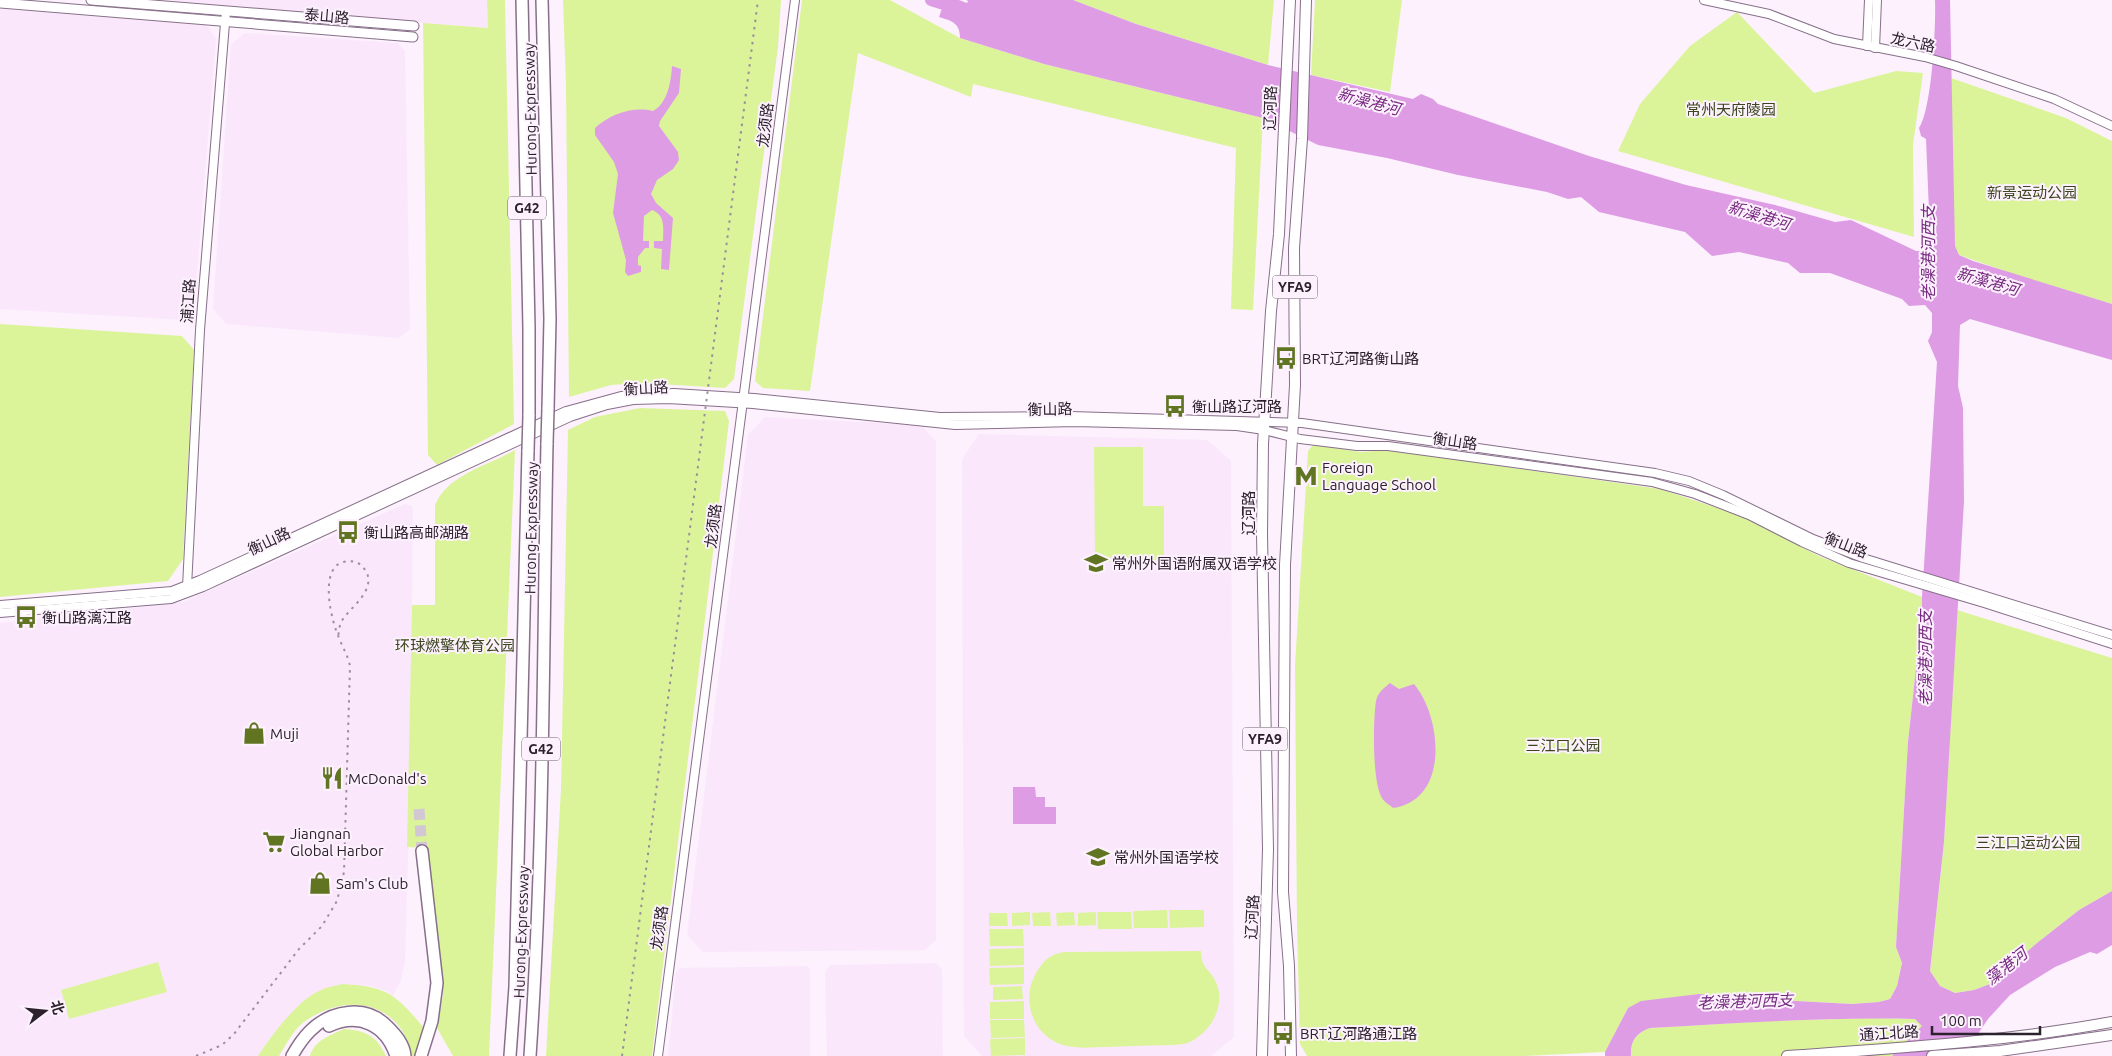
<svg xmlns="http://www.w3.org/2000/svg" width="2112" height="1056" viewBox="0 0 2112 1056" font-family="Ubuntu,'Noto Sans SC',sans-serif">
<rect width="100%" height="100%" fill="#fcf1fd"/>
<g fill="#fbe7fc">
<polygon points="164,0 487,0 489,28 423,23"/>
<polygon points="0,9 207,25 216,39 194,310 183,320 0,309"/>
<polygon points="245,33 398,43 405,52 410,329 399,338 226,324 213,309 231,44"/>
<polygon points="765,417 921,425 936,441 936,940 925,950 703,952 687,935 748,435"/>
<polygon points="979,434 1207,440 1231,461 1234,1037 1211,1056 982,1056 964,1036 962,459"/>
<polygon points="405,504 412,506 413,512 410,789 405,961 401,980 393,996 387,991 367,985 271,1037 258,1056 0,1056 0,623 183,602"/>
<polygon points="936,963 942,970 943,1056 827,1056 825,973 830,965"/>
<polygon points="807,966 810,970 810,1056 668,1056 676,973 680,968"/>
</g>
<g fill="#dbf49a">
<polygon points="487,0 505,0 514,424 437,465 428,455 423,23 488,28"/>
<polygon points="563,0 781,0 778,47 734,379 725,388 642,383 611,385 569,397 566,86"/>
<polygon points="802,0 890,0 960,38 1044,64 1263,118 1253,310 1231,309 1236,148 973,84 971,97 858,53 810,391 763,388 755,381"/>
<polygon points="1073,0 1274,0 1268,65 1136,24"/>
<polygon points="1315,0 1402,0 1390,92 1311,75"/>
<polygon points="1737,12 1814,93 1896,71 1923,73 1913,145 1914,237 1618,151 1640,104 1690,46"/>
<polygon points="1951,78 2066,118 2112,141 2112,304 2025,278 1959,255 1954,246"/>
<polygon points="0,324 182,336 194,350 183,559 168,581 0,597"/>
<polygon points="640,408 725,411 729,421 652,1056 546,1056 561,789 568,430 595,417"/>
<polygon points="1318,445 1360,452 1389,450 1660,489 1748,518 1819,556 1922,597 1922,613 1908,742 1896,947 1902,963 1897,986 1890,999 1879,1002 1852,1004 1738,998 1699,994 1628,1008 1605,1052 1525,1056 1307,1056 1300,1044 1297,924 1295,666 1308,451 1312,446"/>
<polygon points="1094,447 1143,447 1143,506 1164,506 1164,562 1095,562"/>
<path d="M515,450L489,1056H453L437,1028L443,995L441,963L426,848L407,847L412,605H435V505C448,474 488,466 515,450Z"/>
<polygon points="1957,610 2112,658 2112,891 2079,910 2037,943 1990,984 1974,990 1955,993 1940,986 1930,971 1944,842"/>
<polygon points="1167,910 1168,928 1134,928 1133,911"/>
<polygon points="1169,910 1204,910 1204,927 1170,928"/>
<polygon points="1030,912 1030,925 1012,926 1012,913"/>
<polygon points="1050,912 1051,926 1033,926 1032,913"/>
<polygon points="1074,912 1075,925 1057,926 1056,913"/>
<polygon points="1096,912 1096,925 1078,926 1078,913"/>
<polygon points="1097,912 1131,912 1132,929 1098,929"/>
<polygon points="989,913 1007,913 1008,926 989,926"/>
<polygon points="989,929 1023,929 1024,946 990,946"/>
<polygon points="1024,948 1024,965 990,966 989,949"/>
<path d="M1201,951C1202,971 1209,967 1216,982C1226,1005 1212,1031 1190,1042C1186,1044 1180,1044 1175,1045C1153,1045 1131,1046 1110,1047C1096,1047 1081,1049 1067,1046C1041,1041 1025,1014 1030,989C1032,978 1041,962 1050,957C1054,954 1060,953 1064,952Z"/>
<polygon points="158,962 167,992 69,1019 61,990"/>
<polygon points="1024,967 1024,984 990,985 989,968"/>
<path d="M342,984C388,986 396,995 425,1029L416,1056H412C401,1001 346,991 304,1022C294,1029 285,1046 279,1056H258C271,1036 297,1001 319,991C326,987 335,986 342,984Z"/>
<polygon points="1022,986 1023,999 993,1000 993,987"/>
<polygon points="1024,1001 1024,1019 990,1019 990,1002"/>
<path d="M1874,1018L1915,1019L1923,1026L1892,1056H1631C1630,1041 1636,1033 1650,1028L1767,1021Z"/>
<polygon points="990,1020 1024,1020 1025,1037 991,1038"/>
<path d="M344,1029C365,1030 377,1036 386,1056H310C314,1041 330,1035 344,1029Z"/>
<polygon points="1025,1038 1025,1055 991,1056 990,1039"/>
</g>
<g fill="#de9ce5">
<path d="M945,0H959L967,3L968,1L966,0H1073L1136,24L1268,65L1413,99L1421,94L1433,99L1438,104L1589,156L1686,185L1775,205L1835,222L1851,220L1916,251H1931L1933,245L1930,236L1926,139L1921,136L1919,128C1932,109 1936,26 1935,0H1950L1955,246L1959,255L1973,261L2112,304V360L1970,319L1960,325L1958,386L1963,408L1964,501L1944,842L1930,971L1940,986L1955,993L1974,990L1990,984L2037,943L2079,910L2112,891V945L2097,954L2090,952L2055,967L2010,995L1988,1019L1963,1056H1892L1922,1026L1915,1019C1827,1017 1738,1023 1650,1028C1636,1033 1630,1041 1631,1056H1605V1052L1628,1008L1641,1001L1699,994L1738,998L1852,1004L1879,1002L1890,999L1897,986L1902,963L1896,947L1908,742L1922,613V597L1937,362L1928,341L1932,332V313L1925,305L1909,306L1902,299L1830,273H1800L1788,263L1739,252L1712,256L1685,232L1599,212L1581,197L1568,199L1547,192L1458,175L1387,158L1318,145L1263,118L1044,64L960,38C960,23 952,21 939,17Z"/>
<path d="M672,66L681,69L679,93L660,121L659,126L678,152L679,160L673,169L657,180L651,194L656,203L673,218L669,270L661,269L662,249L654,248V241H663C663,229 666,215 652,210L644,216L643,241H649V248H645L638,257V265L641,266V272L628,276L625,272L626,260L613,213L618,174L614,162L595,135V128C610,114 633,106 653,111C668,103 671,81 672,66Z"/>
<path d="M1390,683L1399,689L1414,684C1442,717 1450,800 1393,808C1390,805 1384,802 1382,798C1372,782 1373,720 1376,701C1378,692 1384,688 1390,683Z"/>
<polygon points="1013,787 1035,787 1036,797 1045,797 1045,807 1056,807 1056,824 1013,824"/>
</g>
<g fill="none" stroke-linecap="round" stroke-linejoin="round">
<polyline stroke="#de9ce5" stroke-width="12" points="931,0 960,9"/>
<polyline stroke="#d2c8d3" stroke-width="11" stroke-dasharray="11 5.5" stroke-linecap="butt" points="419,809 422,851"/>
<defs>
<g id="tertiary">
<polyline points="1704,0 1769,14 1834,39 1925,57 1956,66 2054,99 2112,126"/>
<polyline points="1867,46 1869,0"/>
<polyline points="1875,48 1877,0"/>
<polyline points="187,587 200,330 226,11"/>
<polyline points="0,605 172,591 200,580 566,411 621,396 674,393 754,398 940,417 1071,416 1302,423 1655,473 1689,481 1723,495 1813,539 1863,558 2112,635"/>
<polyline points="0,613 171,599 203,587 570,417 607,405 633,400 668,399 753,404 955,425 1074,422 1237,426 1264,430 1300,439 1357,446 1388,446 1652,482 1695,494 1749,515 1802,542 1849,563 1984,603 2112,644"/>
<polyline points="658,1056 795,0"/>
</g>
<g id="secondary">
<polyline points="91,0 414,26"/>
<polyline points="0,3 413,37"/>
</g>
<g id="primary">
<polyline points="1262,1056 1268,849 1262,534 1263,444 1271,311 1279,234 1290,0"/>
<polyline points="1291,1056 1289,966 1283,892 1285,565 1295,385 1294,248 1302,139 1306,0"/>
<path d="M1787,1056C1896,1048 2004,1042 2112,1022"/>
<polyline points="1932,1056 2000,1051 2112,1035"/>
</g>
<g id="motorway">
<polyline points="522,0 529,328 529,416"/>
<polyline points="542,0 550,319 548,409"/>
<path d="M329,1026C359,1012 386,1025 396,1056"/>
<path d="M292,1056C297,1047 303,1038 310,1031C331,1010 366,1004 387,1026C396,1035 404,1044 405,1056"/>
<polyline points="421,1056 432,1021 437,983 422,851"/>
<polyline points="510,1056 515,987 528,450"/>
<path d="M530,1056C544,852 543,647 547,443"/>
</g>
</defs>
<use href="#tertiary" stroke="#876f89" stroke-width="10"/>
<use href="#secondary" stroke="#876f89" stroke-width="11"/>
<use href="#primary" stroke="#876f89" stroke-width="12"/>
<use href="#motorway" stroke="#876f89" stroke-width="14"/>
<use href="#tertiary" stroke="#fff" stroke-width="8"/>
<use href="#secondary" stroke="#fff" stroke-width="9"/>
<use href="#primary" stroke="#fff" stroke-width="10"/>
<use href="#motorway" stroke="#fff" stroke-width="11"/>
<g stroke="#9a909b" stroke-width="2" stroke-dasharray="2.5 5" stroke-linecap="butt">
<path d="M196,1056L222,1045L234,1034L299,949L322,926L337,901L344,872L350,666C348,656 343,648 339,638C332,622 321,579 337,565C341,562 349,560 355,562C360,563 363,567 366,571C376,590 352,606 343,619C339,625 339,631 338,638"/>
<polyline points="622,1056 758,0"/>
</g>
<defs>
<g id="motorway-bridge">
<polyline points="547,443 548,409"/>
<polyline points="528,450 529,416"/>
</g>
</defs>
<use href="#motorway-bridge" stroke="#876f89" stroke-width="14" stroke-linecap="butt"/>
<use href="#motorway-bridge" stroke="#fff" stroke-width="11"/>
</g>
<defs>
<symbol id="bus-bare" viewBox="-9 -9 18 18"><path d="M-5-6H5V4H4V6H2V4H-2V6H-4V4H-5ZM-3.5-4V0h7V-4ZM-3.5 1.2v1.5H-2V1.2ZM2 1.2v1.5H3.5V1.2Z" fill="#617422" stroke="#fcf1fd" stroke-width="2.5" paint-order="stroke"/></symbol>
<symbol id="metro-bare" viewBox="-9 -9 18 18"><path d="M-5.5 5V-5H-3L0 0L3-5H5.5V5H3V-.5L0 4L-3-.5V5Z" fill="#617422" stroke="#fcf1fd" stroke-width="2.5" paint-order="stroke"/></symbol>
<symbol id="school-bare" viewBox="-9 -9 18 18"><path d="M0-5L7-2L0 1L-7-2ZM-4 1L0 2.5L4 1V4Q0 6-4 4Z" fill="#617422" stroke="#fcf1fd" stroke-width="2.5" paint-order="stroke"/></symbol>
<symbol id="shop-bare" viewBox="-9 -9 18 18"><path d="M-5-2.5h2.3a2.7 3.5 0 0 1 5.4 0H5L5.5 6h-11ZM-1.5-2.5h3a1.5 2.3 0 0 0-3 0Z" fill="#617422" stroke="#fcf1fd" stroke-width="2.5" paint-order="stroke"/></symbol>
<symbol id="restaurant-bare" viewBox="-9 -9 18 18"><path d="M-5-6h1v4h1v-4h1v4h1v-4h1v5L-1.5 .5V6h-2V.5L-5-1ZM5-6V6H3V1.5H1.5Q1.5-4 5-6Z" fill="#617422" stroke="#fcf1fd" stroke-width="2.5" paint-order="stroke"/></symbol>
<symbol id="supermarket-bare" viewBox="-9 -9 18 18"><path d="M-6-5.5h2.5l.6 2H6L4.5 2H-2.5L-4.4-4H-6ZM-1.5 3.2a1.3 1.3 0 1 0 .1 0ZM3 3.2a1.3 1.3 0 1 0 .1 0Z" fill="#617422" stroke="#fcf1fd" stroke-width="2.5" paint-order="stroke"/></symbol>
</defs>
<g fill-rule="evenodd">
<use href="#bus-bare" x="1270" y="342" width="32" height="32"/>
<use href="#bus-bare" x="1159" y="390" width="32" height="32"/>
<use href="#metro-bare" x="1290" y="460" width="32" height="32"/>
<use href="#bus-bare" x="332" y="516" width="32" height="32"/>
<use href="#school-bare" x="1080" y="547" width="32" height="32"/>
<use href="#bus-bare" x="10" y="601" width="32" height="32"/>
<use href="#shop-bare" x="238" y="717" width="32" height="32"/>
<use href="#restaurant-bare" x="316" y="762" width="32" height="32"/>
<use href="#supermarket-bare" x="258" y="826" width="32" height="32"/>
<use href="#school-bare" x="1082" y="841" width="32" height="32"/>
<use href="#shop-bare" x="304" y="867" width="32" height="32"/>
<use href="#bus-bare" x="1267" y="1017" width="32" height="32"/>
</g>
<g text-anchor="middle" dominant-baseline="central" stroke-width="4" stroke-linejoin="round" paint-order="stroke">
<g fill="#fcf1fd" stroke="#6a606b" stroke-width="1">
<rect x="508" y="196.5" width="38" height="23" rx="4"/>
<rect x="1272.5" y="275.5" width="45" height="23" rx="4"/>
<rect x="1242.5" y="727.5" width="45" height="23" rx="4"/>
<rect x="522" y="737.5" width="38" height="23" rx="4"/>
</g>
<g font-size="14" font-weight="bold" fill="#2c222d">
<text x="527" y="208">G42</text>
<text x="1295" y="287">YFA9</text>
<text x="1265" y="739">YFA9</text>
<text x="541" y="749">G42</text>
</g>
<g font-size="15" fill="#2c222d" stroke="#fcf1fd">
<text transform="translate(327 16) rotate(5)">泰山路</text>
<text transform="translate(1913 42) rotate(12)">龙六路</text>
<text transform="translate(1270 108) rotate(-88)">辽河路</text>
<text transform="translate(530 109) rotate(-91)">Hurong Expressway</text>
<text transform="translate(765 125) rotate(-83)">龙须路</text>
<text transform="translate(188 301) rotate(-86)">浦江路</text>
<text transform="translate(646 388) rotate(-3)">衡山路</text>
<text transform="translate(1050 409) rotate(-1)">衡山路</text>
<text transform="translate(1455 441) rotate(8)">衡山路</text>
<text transform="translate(1248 513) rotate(-90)">辽河路</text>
<text transform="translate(713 526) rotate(-83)">龙须路</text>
<text transform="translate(531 528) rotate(-89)">Hurong Expressway</text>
<text transform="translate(269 541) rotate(-25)">衡山路</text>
<text transform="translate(1846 545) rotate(21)">衡山路</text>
<text transform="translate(1252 917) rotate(-87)">辽河路</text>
<text transform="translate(659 928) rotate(-82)">龙须路</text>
<text transform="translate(521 932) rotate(-88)">Hurong Expressway</text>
<text transform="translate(1889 1033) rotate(-4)">通江北路</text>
</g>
<g font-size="15" fill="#3a441d" stroke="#fcf1fd">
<text x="1731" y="109">常州天府陵园</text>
<text x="2032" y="192">新景运动公园</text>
<text x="455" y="645">环球燃擎体育公园</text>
<text x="1563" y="745">三江口公园</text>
<text x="2028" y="842">三江口运动公园</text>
</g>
<g font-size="15" fill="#2c222d" stroke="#fcf1fd" text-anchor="start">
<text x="1302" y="358">BRT辽河路衡山路</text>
<text x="1192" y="406">衡山路辽河路</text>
<text x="1322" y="467">Foreign<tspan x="1322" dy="17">Language School</tspan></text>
<text x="364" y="532">衡山路高邮湖路</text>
<text x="1112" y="563">常州外国语附属双语学校</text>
<text x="42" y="617">衡山路漓江路</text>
<text x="270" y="733">Muji</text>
<text x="348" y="778">McDonald's</text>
<text x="290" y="833">Jiangnan<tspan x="290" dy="17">Global Harbor</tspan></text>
<text x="1114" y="857">常州外国语学校</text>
<text x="336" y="883">Sam's Club</text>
<text x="1300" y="1033">BRT辽河路通江路</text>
</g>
<g font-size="16" font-style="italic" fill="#772a80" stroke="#fcf1fd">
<text transform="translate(1369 101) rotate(15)">新澡港河</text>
<text transform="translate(1759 215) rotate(17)">新澡港河</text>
<text transform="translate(1928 253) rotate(-90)">老澡港河西支</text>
<text transform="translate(1988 281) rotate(16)">新藻港河</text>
<text transform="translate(1925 658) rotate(-90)">老澡港河西支</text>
<text transform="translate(2006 966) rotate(-38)">藻港河</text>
<text transform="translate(1745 1001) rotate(-2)">老澡港河西支</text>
</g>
</g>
<g transform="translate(45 1011) rotate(74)" stroke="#fcf1fd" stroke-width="4" paint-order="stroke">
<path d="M0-4L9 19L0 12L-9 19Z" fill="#2c222d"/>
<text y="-8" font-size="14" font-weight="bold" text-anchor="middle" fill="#2c222d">北</text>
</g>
<path d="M1932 1026v8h108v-8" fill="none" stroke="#2c222d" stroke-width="2.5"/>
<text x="1940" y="1026" font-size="15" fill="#2c222d" stroke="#fcf1fd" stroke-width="4" paint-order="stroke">100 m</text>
</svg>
